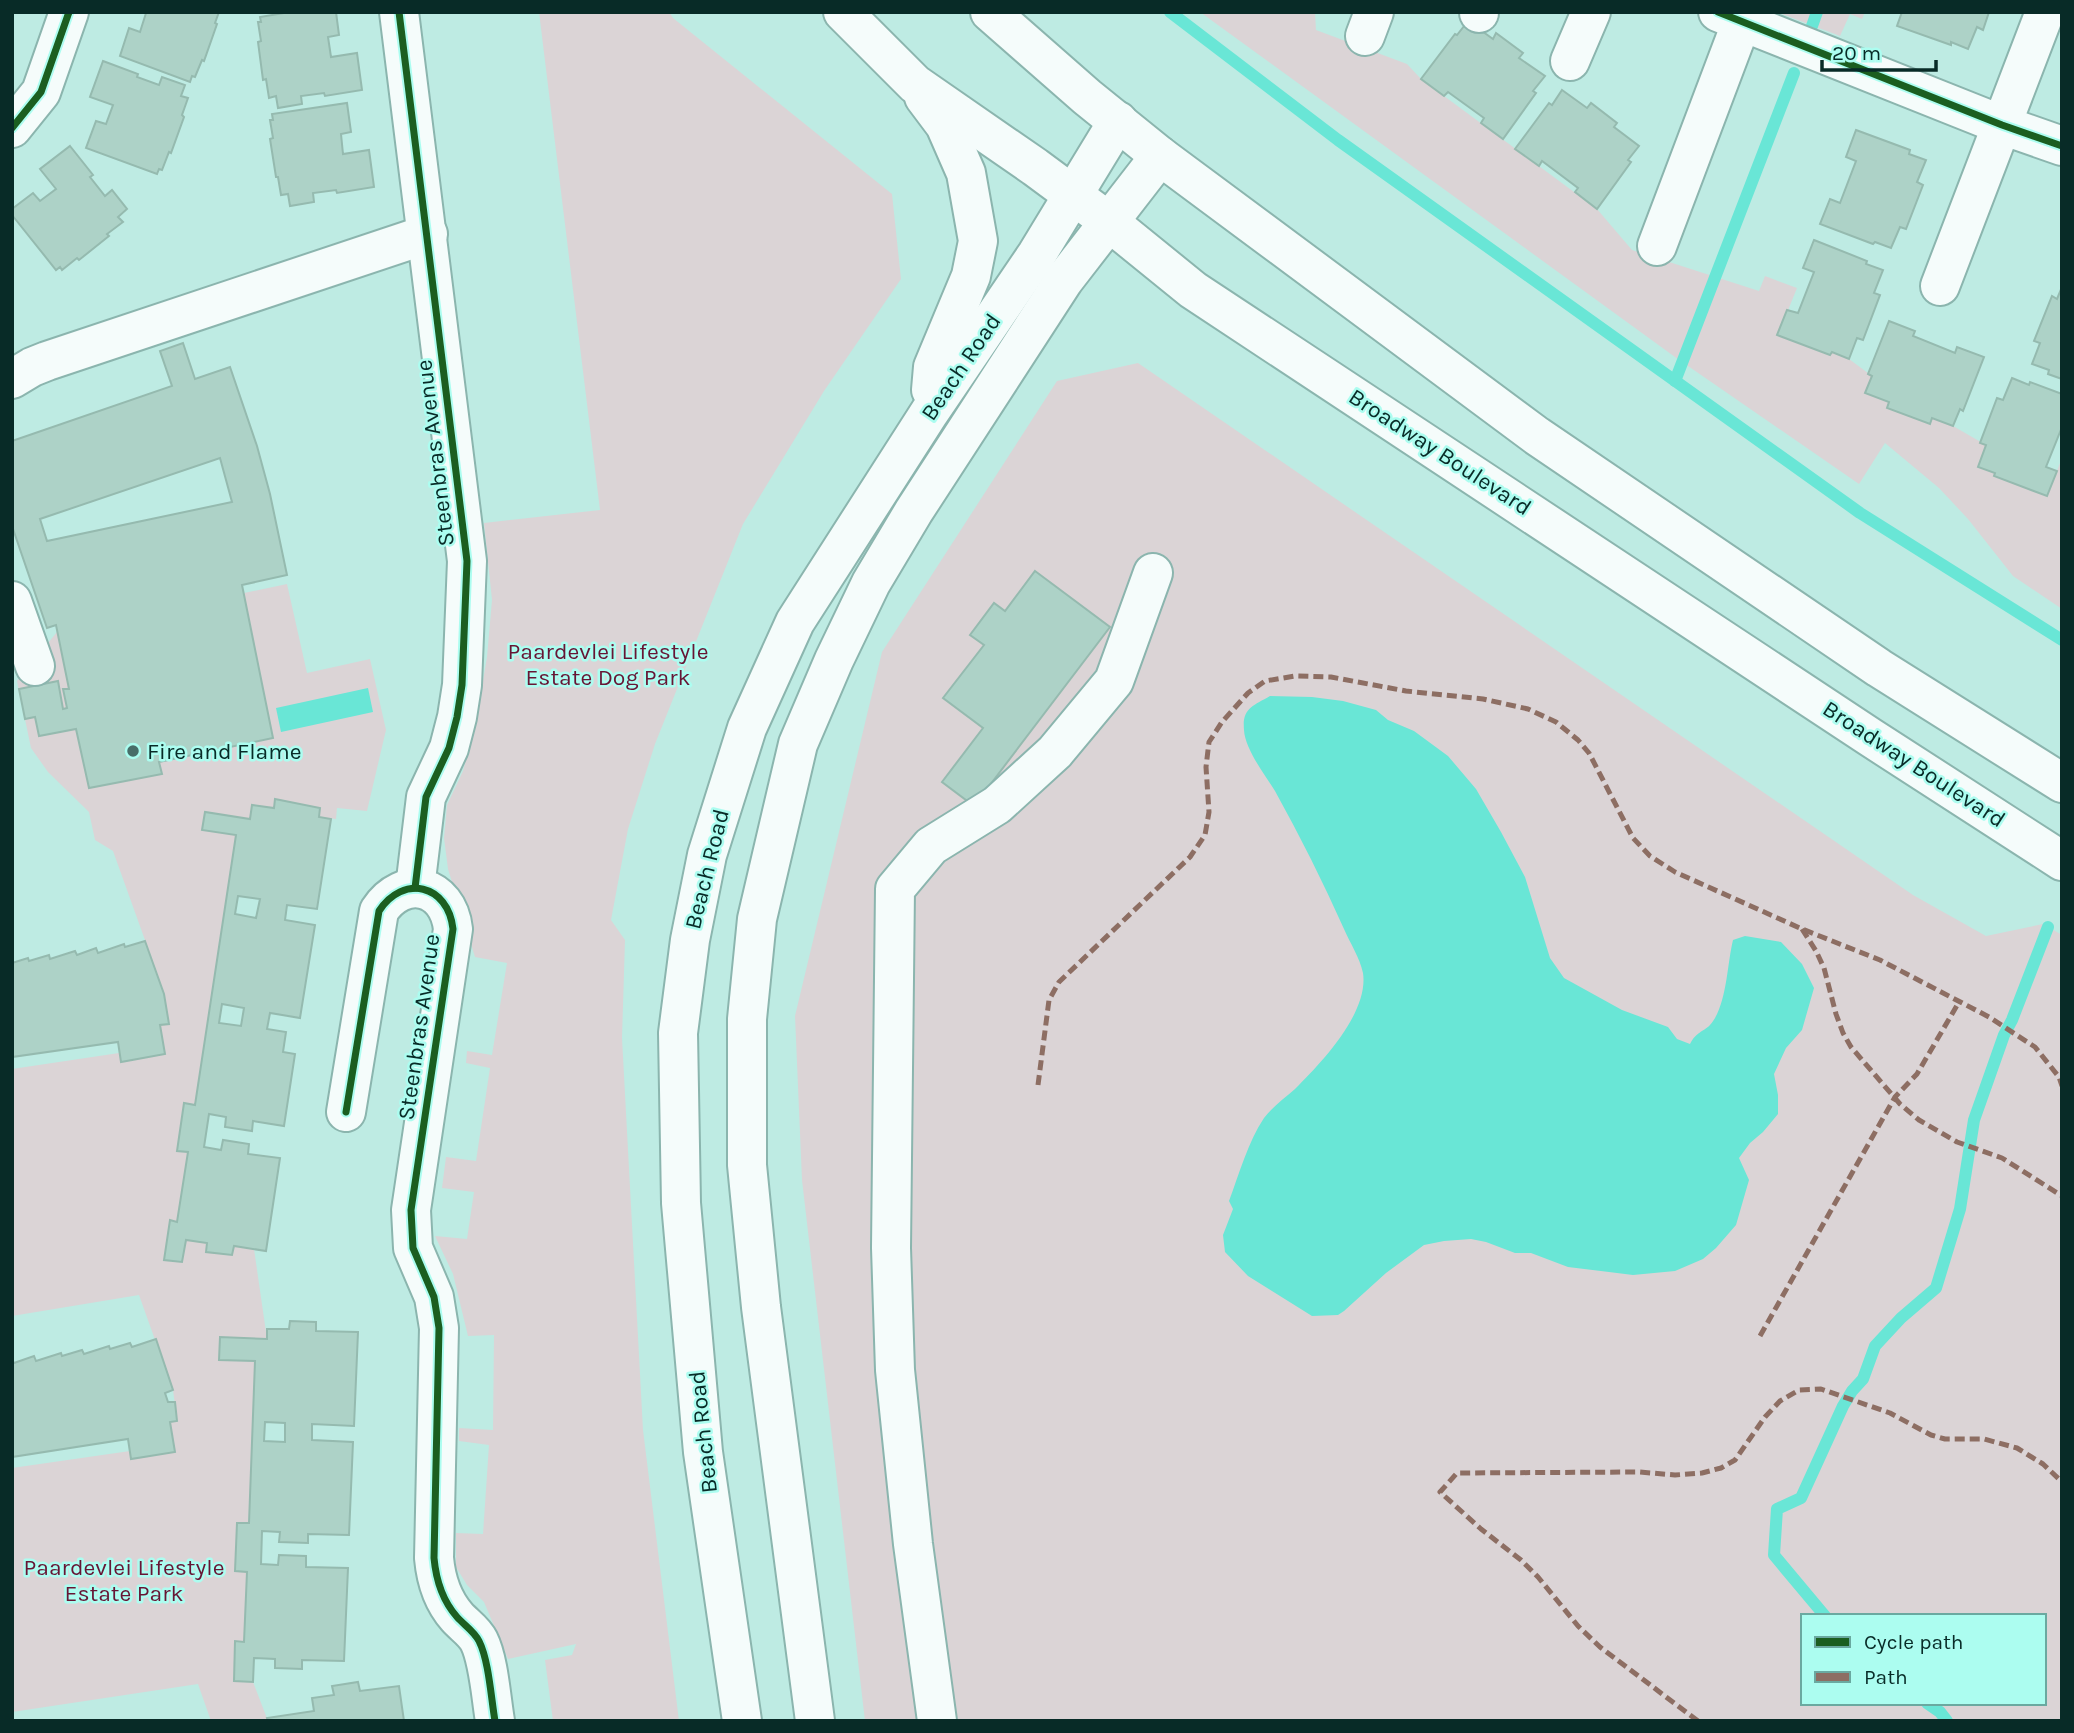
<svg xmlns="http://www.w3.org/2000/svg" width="2074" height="1733" viewBox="0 0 2074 1733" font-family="Karla,sans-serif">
<rect width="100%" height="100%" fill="#beebe3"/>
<g fill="#dbd4d6" fill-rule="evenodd">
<polygon points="539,12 669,12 673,18 892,194 901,279 824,391 743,524 655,744 628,829 611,920 625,940 622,1038 643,1430 679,1721 553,1721 545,1660 572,1655 576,1644 508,1659 484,1602 467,1585 456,1567 456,1533 483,1534 489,1445 459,1441 459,1428 493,1430 494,1335 468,1336 453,1274 435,1236 467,1239 474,1192 442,1188 446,1157 476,1161 490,1068 466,1063 467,1051 492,1055 507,963 475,957 448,869 444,838 447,805 463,771 477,716 487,657 492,600 484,523 600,510"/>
<polygon points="1200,12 1315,12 1316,30 1407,64 1421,79 1597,209 1632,250 1759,291 1765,276 1797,288 1778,335 1830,355 1832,352 1849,359 1872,376 1866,393 1889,402 1887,408 1929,424 1932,418 1953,426 1986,445 1978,467 1995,473 1994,476 2047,496 2062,458 2062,609 2013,576 1968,519 1939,488 1885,443 1859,484 1675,357"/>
<polygon points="1777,12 1865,12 1862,19 1850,14 1840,36"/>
<path d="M1138,363L1913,895L1986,936L2043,924L2062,935V1721H865L802,1180L795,1016L882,652L1057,381ZM1803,1616H2044V1703H1803Z"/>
<polygon points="287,584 307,673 370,659 386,730 367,811 337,808 336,819 319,817 320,808 276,799 274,808 250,819 205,812 202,830 236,835 195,1105 184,1104 177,1150 188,1152 177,1222 170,1221 164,1259 182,1262 186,1240 207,1243 206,1252 232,1255 234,1246 254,1249 267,1339 220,1337 219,1360 255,1361 244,1642 235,1642 234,1680 253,1682 268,1721 211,1721 198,1684 12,1712 12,1468 130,1451 131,1459 174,1452 170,1422 177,1421 173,1390 139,1295 12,1316 12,1069 119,1053 122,1062 165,1054 160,1025 169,1023 164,993 113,851 95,840 89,812 48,772 31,748 17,681 57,632"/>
</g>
<g fill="#69e6d6">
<polygon points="368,688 373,712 281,732 276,708"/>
<path d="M1270,696L1312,697L1343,701L1376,710L1388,720L1414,731L1448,756L1476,789L1501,832L1525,877L1550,958L1564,978L1622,1010L1668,1027L1677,1039L1690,1044C1697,1031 1702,1033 1710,1025C1727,1006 1727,964 1733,940L1745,936L1781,942L1802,964L1814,988L1802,1030L1786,1048L1774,1074L1778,1095V1114L1763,1132L1750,1143L1739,1158L1749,1180L1736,1225L1716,1248L1703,1259L1675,1271L1633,1275L1609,1272L1568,1267L1531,1253H1515L1486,1242L1471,1239L1444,1241L1424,1245L1386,1273L1344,1311L1338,1315L1312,1316L1248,1276L1225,1252L1223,1235L1233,1209L1229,1201C1239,1174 1248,1142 1264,1118C1272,1107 1285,1098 1295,1089C1321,1063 1369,1013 1363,973C1360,958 1350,943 1344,929C1323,882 1300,836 1275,791C1265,775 1245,749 1244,730C1242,708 1253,706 1270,696Z"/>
</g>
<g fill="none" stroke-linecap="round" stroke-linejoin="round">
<g stroke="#69e6d6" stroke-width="12">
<polyline points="1170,12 1338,140 1860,513 2062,640"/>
<polyline points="1812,26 1817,12"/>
<polyline points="1675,381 1794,73"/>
<polyline points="1825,1616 1774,1555 1777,1509 1801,1498 1843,1406 1852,1391 1863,1379 1875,1346 1901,1318 1936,1288 1960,1209 1974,1120 2004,1035 2012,1020 2048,927"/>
<polyline points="1927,1703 1940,1712 1947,1721"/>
</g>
</g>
<g fill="#add2c7" stroke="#95baaf" stroke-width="2" fill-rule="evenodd">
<polygon points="145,12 219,12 215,23 217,24 204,61 202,60 195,77 192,76 190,82 120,56 129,28 140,32 146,13"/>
<polygon points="290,12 336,12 339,35 328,37 331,57 357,53 362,90 325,96 324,93 301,96 302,104 278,108 276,96 269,98 266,79 263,80 258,42 261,41 258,22 261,22 260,17"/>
<polygon points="1902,12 1989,12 1983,30 1977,27 1968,49 1951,42 1951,45 1897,26"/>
<polygon points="1468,21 1493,39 1496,33 1523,53 1519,58 1545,76 1533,91 1536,93 1503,139 1481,123 1484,118 1448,92 1444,96 1421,79 1455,34 1457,35"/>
<polygon points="103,61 138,74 137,77 159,85 162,77 185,85 181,96 188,98 182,115 184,117 171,153 169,152 162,170 159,169 157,174 86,148 96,121 106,124 113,105 90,97"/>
<polygon points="1562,90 1587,108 1591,103 1617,123 1614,127 1639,146 1628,160 1631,162 1597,209 1575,192 1578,188 1542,161 1539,166 1515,149 1549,103 1552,105"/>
<polygon points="347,103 351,132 341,134 343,154 369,150 374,187 337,193 336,190 313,193 314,202 290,206 288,194 281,195 278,177 276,177 270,139 273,138 270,120 273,120 272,114"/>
<polygon points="1856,130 1910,150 1909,154 1926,160 1917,182 1923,185 1906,229 1900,227 1891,248 1875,242 1873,244 1820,224 1830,199 1840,203 1856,161 1846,157"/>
<polygon points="70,146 93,175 90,177 105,196 112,190 127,209 118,217 123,222 107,234 109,236 79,260 77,258 62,270 60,267 56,270 12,215 12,209 33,193 40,201 56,189 40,169"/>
<polygon points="1814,240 1867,261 1866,264 1883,270 1874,293 1880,295 1863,340 1857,338 1849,359 1832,352 1830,355 1777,335 1787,310 1798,313 1814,272 1803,268"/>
<polygon points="2062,287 2062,379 2048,374 2049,370 2032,364 2040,343 2034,341 2052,296 2057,299"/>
<polygon points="1889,321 1915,331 1913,336 1955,353 1957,347 1984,357 1963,411 1960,409 1953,426 1932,418 1930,424 1887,408 1889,402 1865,393 1872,376 1868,374"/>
<path d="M183,343L195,379L230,367L257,446L270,494L287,575L242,585L273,738L159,762L162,774L89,788L76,729L39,736L35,717L25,719L19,689L58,681L63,709L67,708L63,689H69L56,625L47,628L12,526V441L172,386L160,351ZM220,458L232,502L47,541L40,519Z"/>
<polygon points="2012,378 2029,385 2030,382 2062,394 2062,427 2046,467 2057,471 2047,496 1994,476 1995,473 1978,467 1986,445 1980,443 1997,398 2003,400"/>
<polygon points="1035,571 1110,627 974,806 942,782 983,728 943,698 984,645 970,635 994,603 1005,611"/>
<path d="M275,799L320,808L319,817L331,819L317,909L287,905L285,920L315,925L300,1018L270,1013L267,1029L286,1032L283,1052L295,1054L284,1126L253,1121L252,1131L225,1127L226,1117L209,1114L204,1147L221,1150L223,1140L249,1144L248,1154L280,1158L266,1251L234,1246L232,1255L206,1252L207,1243L186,1240L182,1262L164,1260L170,1220L177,1222L188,1152L177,1151L184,1103L195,1105L236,835L202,830L205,812L250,819L252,805L274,808ZM238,896L260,899L256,918L235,914ZM222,1004L244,1008L241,1026L219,1023Z"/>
<polygon points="145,941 164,994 169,1024 160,1025 165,1054 121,1062 118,1042 12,1057 12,963 28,958 29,961 49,955 50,959 75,951 77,955 96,948 98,953 124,944 125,947"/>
<path d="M290,1321L316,1322V1331L358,1332L354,1426L312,1424V1440L353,1442L349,1535L308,1534V1543L279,1542L280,1532L262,1531L261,1564L278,1565L279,1555L306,1556V1567L348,1568L344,1661L302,1660V1669L275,1668V1659L254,1658L253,1682L234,1681L235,1641L244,1642L247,1572L235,1571L237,1523H249L255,1361L219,1360L220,1337L267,1339V1329H289ZM265,1422L285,1423V1442L264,1441Z"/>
<polygon points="156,1339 173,1390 165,1393 168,1402 175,1402 177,1421 170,1422 175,1452 131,1459 128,1439 12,1457 12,1360 14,1363 34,1356 36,1361 61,1353 62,1356 82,1350 84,1354 109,1346 110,1349 130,1343 132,1347"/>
<polygon points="358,1682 360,1691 399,1686 404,1721 268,1721 267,1718 314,1711 312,1698 334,1695 332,1686"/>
</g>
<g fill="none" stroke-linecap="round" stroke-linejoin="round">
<defs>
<g id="minor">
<polyline points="399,12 467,561 462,685 457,717 449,748 426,797 415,888"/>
<polyline points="1718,12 2002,125 2062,146"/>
<polyline points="1479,13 1479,12"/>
<polyline points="1365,36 1374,12"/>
<polyline points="1570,61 1591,12"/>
<polyline points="12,128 41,92 69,12"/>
<polyline points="1657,246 1742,21"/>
<polyline points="1940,286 2045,12"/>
<polyline points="12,379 32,367 47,361 428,234"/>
<polyline points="12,601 35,666"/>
<path d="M346,1112L379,911C403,874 448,884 453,929L411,1210L413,1248L434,1297L439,1328L434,1558C436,1580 442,1600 457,1617C464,1625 474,1631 479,1641C489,1661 491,1698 495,1721"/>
<polyline points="937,1721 913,1544 895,1370 891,1248 895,889 931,846 997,805 1055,752 1114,681 1153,573"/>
</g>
<g id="major">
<polyline points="843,12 915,84 1035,167 1108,221 1193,290 1870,737 2062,861"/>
<polyline points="990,12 1087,97 1160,156 1537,436 1879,668 2062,783"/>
<polyline points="924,97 945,125 966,173 978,241 971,276 933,367 931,390"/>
<polyline points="742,1721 703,1452 681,1203 678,1033 690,940 707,855 747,728 795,622 929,413 1037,254 1118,121"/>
<polyline points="815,1721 761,1307 747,1165 747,1019 757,919 798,744 834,660 871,583 914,511 1064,280 1160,156"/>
</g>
</defs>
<use href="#minor" stroke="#8bb5ae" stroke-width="42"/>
<use href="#major" stroke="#8bb5ae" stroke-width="42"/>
<use href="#minor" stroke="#f5fcfb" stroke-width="38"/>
<use href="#major" stroke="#f5fcfb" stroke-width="38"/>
<g stroke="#8d6e63" stroke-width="5" stroke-dasharray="10 5" stroke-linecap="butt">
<polyline points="1802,929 1816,951 1824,968 1836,1014 1843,1033 1851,1047 1900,1104 1919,1120 1957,1142 2002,1158 2062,1196"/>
<polyline points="1038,1085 1049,1000 1059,982 1190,857 1205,835 1209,812 1206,767 1209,742 1222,722 1248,693 1265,681 1295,676 1331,677 1406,691 1483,699 1528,709 1556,722 1578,740 1589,753 1633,838 1650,856 1675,872 1802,929 1880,960 1989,1017 2035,1047 2059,1077 2062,1086"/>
<polyline points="1760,1336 1895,1097 1917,1074 1959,1002"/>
<polyline points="1698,1721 1600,1647 1578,1626 1538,1577 1521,1560 1481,1529 1440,1492 1457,1473 1639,1472 1675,1475 1702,1473 1721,1468 1735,1460 1765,1417 1780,1401 1799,1390 1821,1389 1890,1413 1931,1435 1945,1439 1984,1439 2017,1448 2043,1464 2062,1482"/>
</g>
<defs>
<g id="cycleway">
<polyline points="399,12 467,561 462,685 457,717 449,748 426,797 415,888"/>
<polyline points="1718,12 2002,125 2062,146"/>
<polyline points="12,128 41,92 69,12"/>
<path d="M346,1112L379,911C403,874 448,884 453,929L411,1210L413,1248L434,1297L439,1328L434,1558C436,1580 442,1600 457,1617C464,1625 474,1631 479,1641C489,1661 491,1698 495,1721"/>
</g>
</defs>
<use href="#cycleway" stroke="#acfdf0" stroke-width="11"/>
<use href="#cycleway" stroke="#1b5e20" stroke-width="7"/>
</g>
<circle fill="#486e69" stroke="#acfdf0" stroke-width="2.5" cx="133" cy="751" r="7"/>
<g text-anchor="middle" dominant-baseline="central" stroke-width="5" stroke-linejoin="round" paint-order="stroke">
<g font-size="23" fill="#082b27" stroke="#acfdf0">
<text transform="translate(961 367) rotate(-56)">Beach Road</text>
<text transform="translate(1440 452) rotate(33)">Broadway Boulevard</text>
<text transform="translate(435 453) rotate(-97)">Steenbras Avenue</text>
<text transform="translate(1914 764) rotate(33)">Broadway Boulevard</text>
<text transform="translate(707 869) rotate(-76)">Beach Road</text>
<text transform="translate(419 1027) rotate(-82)">Steenbras Avenue</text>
<text transform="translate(703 1432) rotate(-96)">Beach Road</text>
</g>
<g font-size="23" fill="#671534" stroke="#acfdf0">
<text x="608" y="651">Paardevlei Lifestyle<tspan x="608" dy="26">Estate Dog Park</tspan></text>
<text x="124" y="1567">Paardevlei Lifestyle<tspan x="124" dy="26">Estate Park</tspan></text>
</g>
<g font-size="23" fill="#082b27" stroke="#acfdf0" text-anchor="start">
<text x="147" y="751">Fire and Flame</text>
</g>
</g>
<rect width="2074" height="1733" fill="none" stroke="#082b27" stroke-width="28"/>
<rect x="1801" y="1614" width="245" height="91" fill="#acfdf0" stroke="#6aa9a0" stroke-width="2"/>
<rect x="1815" y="1637" width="35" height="10" fill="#1b5e20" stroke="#6aa9a0" stroke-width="2"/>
<text x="1864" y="1649" font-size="21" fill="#082b27">Cycle path</text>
<rect x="1815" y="1672" width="35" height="10" fill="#8d6e63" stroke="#6aa9a0" stroke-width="2"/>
<text x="1864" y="1684" font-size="21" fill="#082b27">Path</text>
<path d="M1822 60v10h114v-10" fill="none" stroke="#082b27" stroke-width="3.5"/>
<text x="1832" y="60" font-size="21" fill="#082b27" stroke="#acfdf0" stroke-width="5" paint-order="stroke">20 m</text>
</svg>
